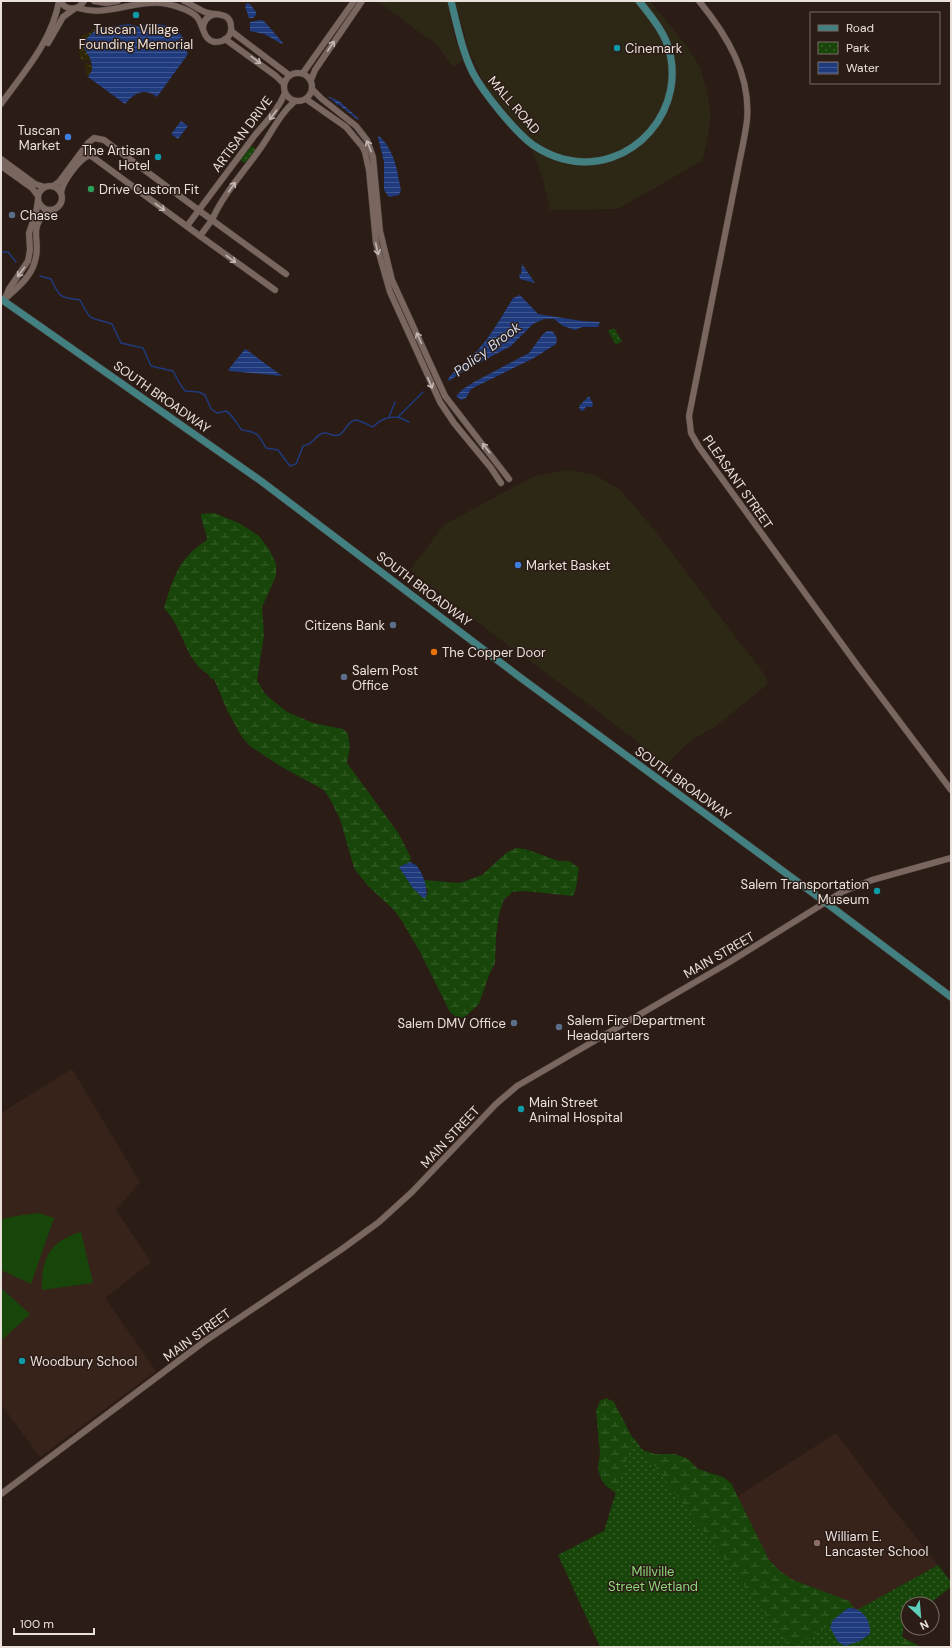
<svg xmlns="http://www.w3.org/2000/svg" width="952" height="1648" viewBox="0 0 952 1648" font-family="'DM Sans',sans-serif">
<defs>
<pattern id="wetland-marsh" width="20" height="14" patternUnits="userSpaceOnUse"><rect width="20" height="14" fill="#184509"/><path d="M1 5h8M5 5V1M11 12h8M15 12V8" fill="none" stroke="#3a602c"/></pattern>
<pattern id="sand-dots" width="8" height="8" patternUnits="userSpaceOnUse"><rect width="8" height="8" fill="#2f2706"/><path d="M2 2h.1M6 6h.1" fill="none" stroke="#4d462a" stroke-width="1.8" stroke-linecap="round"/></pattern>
<pattern id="park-dots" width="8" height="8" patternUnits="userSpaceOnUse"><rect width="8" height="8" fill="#184509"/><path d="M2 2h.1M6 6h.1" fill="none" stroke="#3a602c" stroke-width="1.8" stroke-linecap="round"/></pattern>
<pattern id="water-rules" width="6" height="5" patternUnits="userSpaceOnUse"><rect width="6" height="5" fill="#1f3b7d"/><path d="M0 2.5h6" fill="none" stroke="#40578f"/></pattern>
</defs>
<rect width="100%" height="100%" fill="#2b1c16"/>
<g fill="#2d2716">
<polygon points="377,1 447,1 454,35 463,61 453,67 438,46"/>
<polygon points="455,1 650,1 686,45 700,67 707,90 711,113 708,137 702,161 618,209 550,210 543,180 528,137 486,88 468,48"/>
<polygon points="568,470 593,474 621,490 659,536 767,678 768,684 715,727 691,740 666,765 590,705 514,650 410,570 444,525 534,476"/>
</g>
<g fill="#38231a">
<polygon points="72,1069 140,1182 116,1210 151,1262 105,1298 156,1371 40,1457 1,1404 1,1113"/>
<polygon points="836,1433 891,1506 938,1565 790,1647 698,1522"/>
</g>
<g fill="#184509">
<polygon points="39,1213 54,1218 31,1284 1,1270 1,1219 22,1215"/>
<path d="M81,1232L93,1283L42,1290C41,1258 50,1241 81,1232Z"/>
<polygon points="1,1288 30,1314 1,1341"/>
</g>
<g fill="url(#wetland-marsh)">
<path d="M214,513L239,523L259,536L269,549L276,564V576L262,607L264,635L257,680L265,694L287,712L313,723L343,729L348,734L350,747L347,763L399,834L411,858L410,862L399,867L412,887L423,898H425L428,891L423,880L460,883L482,875L506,853L516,848L525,849L559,861H569L579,868L576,888L573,896L524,891L511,892V894L504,899L499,914L496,936L495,963L489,975L479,1004L465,1017L457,1018L450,1012L420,952L402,921L394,910L368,886L354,868L340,819L331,801L324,790L280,766L250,746L242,737L228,712L214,679L210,678L209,675C191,664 187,647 178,629C175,621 169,614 164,608C174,576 178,559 207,540C207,531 201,523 201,514Z"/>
<polygon points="606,1398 614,1402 636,1445 642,1450 655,1454 675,1454 688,1459 698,1469 723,1477 731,1483 769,1560 781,1572 793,1580 849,1601 854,1608 848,1608 921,1647 622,1647 640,1510 606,1486 601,1479 598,1469 600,1453 596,1411 600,1401"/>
</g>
<g fill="url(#sand-dots)">
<path d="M98,28L86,40L88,55L92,63L86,59L83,62C78,56 77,44 81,36Z"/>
<polygon points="87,62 92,66 92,70 88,77 86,75 87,71 84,66"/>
</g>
<g fill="url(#park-dots)">
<polygon points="251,146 256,149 245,163 240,160"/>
<polygon points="614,328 622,341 616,345 608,331"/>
<polygon points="633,1437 790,1647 938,1565 951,1582 951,1587 929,1604 908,1604 908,1620 904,1623 901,1647 600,1647 558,1555 604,1531"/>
</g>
<g fill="url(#water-rules)">
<polygon points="247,3 250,4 256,12 256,15 253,18 249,18 245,6"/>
<polygon points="261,20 264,21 283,43 282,44 264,34 250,31 250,22"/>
<path d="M151,23L175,27L184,39V46L188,54L157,97C144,87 134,93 125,104L88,77L92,70V66L90,58L84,48V43L89,36L98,28L129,24L140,27Z"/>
<polygon points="327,96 339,101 359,119 358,120 338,104 336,105 336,103"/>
<polygon points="181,121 188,126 178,139 171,134"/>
<path d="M379,136C395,151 397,170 401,190L399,195L389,197L384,190V162L378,137Z"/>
<polygon points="522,264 535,283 520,279 519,275 521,274"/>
<path d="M520,295L538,314L582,321L600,322L598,327H582L575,330L563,326L554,319H544L533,324L511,346L462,372L449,381L448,379C455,369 463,365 471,357C488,341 501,318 513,298Z"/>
<path d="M547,331H552C556,335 558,338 556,344L534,358L471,389L466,398L461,400L456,396L463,389L474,382L529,353L543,334Z"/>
<polygon points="245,349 247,350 282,376 230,371 228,370"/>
<polygon points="589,396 593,404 592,407 586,407 583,411 580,410 579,406"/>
<path d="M410,862C412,863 414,864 416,865C422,871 430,892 425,898H423L412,887L399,867Z"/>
<path d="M848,1608C862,1607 871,1620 870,1634L860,1641L845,1646L838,1642L830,1627L833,1620Z"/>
</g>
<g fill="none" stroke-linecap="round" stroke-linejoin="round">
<g stroke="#1f3b7d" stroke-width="1.5">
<polyline points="1,252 8,252 16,262"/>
<path d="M40,276L51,279C60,298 59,297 80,300C93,325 88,315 112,324L121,343L143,348L151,366L173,371L180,384L185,391L199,392L205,395L211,409L217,413L226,411C234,416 236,424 242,430C258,432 259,435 266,448L278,450L290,466L296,464L303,446C314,444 313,438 321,434C327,430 333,438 339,435C345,432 348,421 355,420C360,420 368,425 373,427C381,419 387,417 398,417L423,392"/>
<polyline points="389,417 395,402"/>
<polyline points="398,417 409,422"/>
</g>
<defs>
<g id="secondary">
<path d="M60,1C66,11 78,11 84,1"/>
<polyline points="94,1 106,3 118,1"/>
<path d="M699,1C727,35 751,75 747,120C745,137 741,153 738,169L689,416L691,433L699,447L860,669L951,790"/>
<path d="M78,8C107,17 132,0 162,3C173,5 188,9 196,16C204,24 202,40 215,42C220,42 224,41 227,38C230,35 232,31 231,27C231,11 215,16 205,12C198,9 191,4 184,1"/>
<path d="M203,29C203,21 207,16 215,14"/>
<polyline points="231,31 289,75"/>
<polyline points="225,39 276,76 284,84"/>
<polyline points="48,43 63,17 74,9"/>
<circle cx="298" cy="87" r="14"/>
<polyline points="303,73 354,1"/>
<polyline points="311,80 315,70 362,1"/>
<polyline points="312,89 322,99 356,126 367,140 373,157 380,231 392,280 445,396 509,479"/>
<polyline points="306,99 346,127 362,146 365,152 369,170 376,243 390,292 440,402 454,423 491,468 501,483"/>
<path d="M1,104C24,72 52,41 59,1"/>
<polyline points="1,159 35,184 45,187"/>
<polyline points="1,166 32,188 38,196"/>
<polyline points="53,186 59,182 85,147"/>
<circle cx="50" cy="198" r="12"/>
<path d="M61,193C62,182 79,159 90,155L200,236L212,220L104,140L94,138L88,143L85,147L90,155"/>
<path d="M187,226L255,135C266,122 278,110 285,93"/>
<polyline points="200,236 275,290"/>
<path d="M286,274L212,220C224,192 247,169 264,143C274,128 281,113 295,101"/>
<path d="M6,298C18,287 31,277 35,261C42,239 26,229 49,210"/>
<polyline points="4,301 9,289 28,261 30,250 29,233 36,213 38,200"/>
<polyline points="1,1494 205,1341 342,1249 379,1222 412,1192 496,1104 517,1086 728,963 842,892 872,880 951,858"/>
</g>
<g id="primary">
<path d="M451,1C457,25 462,51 473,73C483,92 515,132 533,145C542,151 552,156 563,159C632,177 692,107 666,41C660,26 649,14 639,1"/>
<polyline points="1,299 261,481 521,678 825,902 951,997"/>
</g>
</defs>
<use href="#secondary" stroke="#433733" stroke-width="7"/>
<use href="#primary" stroke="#433733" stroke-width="8"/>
<use href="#secondary" stroke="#78665f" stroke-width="6"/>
<use href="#primary" stroke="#438081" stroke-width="7"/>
</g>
<defs><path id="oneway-shaft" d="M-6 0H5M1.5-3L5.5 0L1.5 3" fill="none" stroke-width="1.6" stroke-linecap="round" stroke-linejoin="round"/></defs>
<g stroke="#c3b6b0">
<use href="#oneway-shaft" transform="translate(331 46) rotate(-56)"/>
<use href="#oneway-shaft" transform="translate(256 60) rotate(37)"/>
<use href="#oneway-shaft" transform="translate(273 115) rotate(127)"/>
<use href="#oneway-shaft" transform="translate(369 146) rotate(-112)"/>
<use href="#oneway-shaft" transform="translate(232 187) rotate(-54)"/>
<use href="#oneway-shaft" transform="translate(160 207) rotate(36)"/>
<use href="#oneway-shaft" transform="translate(377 249) rotate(77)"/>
<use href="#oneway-shaft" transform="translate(231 259) rotate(36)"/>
<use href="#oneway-shaft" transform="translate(21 272) rotate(126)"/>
<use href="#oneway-shaft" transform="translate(419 338) rotate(-114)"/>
<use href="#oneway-shaft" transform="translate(430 383) rotate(67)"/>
<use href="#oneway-shaft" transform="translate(486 448) rotate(-129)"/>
</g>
<g fill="#0f9aa8" stroke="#2b1c16" stroke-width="1.5">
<circle cx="136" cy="15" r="4"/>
<circle cx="617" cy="48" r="4"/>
<circle cx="158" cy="157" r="4"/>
<circle cx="877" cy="891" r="4"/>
<circle cx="521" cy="1109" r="4"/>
<circle cx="22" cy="1361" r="4"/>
</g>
<g fill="#3f7fe0" stroke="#2b1c16" stroke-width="1.5">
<circle cx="68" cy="137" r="4"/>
<circle cx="518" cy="565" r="4"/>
</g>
<circle fill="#2e9e5b" stroke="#2b1c16" stroke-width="1.5" cx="91" cy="189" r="4"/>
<g fill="#5c6f8a" stroke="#2b1c16" stroke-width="1.5">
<circle cx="12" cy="215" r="4"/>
<circle cx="393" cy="625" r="4"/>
<circle cx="344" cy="677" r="4"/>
<circle cx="514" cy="1023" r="4"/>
<circle cx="559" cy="1027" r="4"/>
</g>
<circle fill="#e8710a" stroke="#2b1c16" stroke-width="1.5" cx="434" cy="652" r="4"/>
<circle fill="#8d6e63" stroke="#2b1c16" stroke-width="1.5" cx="817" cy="1543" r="4"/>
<g text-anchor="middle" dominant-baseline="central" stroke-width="3" stroke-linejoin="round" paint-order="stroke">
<g font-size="13" fill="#ebe1dc" stroke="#2b1c16" text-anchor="start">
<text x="136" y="29" text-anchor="middle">Tuscan Village<tspan x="136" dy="15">Founding Memorial</tspan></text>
<text x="625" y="48">Cinemark</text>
<text x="60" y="130" text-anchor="end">Tuscan<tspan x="60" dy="15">Market</tspan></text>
<text x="150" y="150" text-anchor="end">The Artisan<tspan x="150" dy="15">Hotel</tspan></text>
<text x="99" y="189">Drive Custom Fit</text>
<text x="20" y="215">Chase</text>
<text x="526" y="565">Market Basket</text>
<text x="385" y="625" text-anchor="end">Citizens Bank</text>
<text x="442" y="652">The Copper Door</text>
<text x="352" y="670">Salem Post<tspan x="352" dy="15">Office</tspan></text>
<text x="869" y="884" text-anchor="end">Salem Transportation<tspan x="869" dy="15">Museum</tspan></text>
<text x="567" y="1020">Salem Fire Department<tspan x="567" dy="15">Headquarters</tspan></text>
<text x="506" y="1023" text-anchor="end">Salem DMV Office</text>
<text x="529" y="1102">Main Street<tspan x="529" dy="15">Animal Hospital</tspan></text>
<text x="30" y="1361">Woodbury School</text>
<text x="825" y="1536">William E.<tspan x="825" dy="15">Lancaster School</tspan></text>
</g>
<g font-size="13" fill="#ebe1dc" stroke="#2b1c16">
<text transform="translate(514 105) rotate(49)">MALL ROAD</text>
<text transform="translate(242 134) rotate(-53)">ARTISAN DRIVE</text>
<text transform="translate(162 397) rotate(35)">SOUTH BROADWAY</text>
<text transform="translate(738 482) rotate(55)">PLEASANT STREET</text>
<text transform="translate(424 589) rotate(37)">SOUTH BROADWAY</text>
<text transform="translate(683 783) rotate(36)">SOUTH BROADWAY</text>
<text transform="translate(719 955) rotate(-30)">MAIN STREET</text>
<text transform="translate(450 1137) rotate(-47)">MAIN STREET</text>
<text transform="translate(197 1335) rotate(-36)">MAIN STREET</text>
</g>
<g font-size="13" fill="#8cd679" stroke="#2b1c16">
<text x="653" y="1571">Millville<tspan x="653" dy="15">Street Wetland</tspan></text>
</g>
<g font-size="14" font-style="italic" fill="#d1dbef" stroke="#2b1c16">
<text transform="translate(487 349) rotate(-37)">Policy Brook</text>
</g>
</g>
<rect width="952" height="1648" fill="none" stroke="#ebe1dc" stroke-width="4"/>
<rect x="810" y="12" width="130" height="72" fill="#2b1c16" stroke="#786b65"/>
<rect x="818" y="25" width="20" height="6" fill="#438081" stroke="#786b65"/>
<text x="846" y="32" font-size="12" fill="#ebe1dc">Road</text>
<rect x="818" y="42" width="20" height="12" fill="url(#park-dots)" stroke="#786b65"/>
<text x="846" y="52" font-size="12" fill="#ebe1dc">Park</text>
<rect x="818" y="62" width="20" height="12" fill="url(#water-rules)" stroke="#786b65"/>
<text x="846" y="72" font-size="12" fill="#ebe1dc">Water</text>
<g transform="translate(920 1616) rotate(154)"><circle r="19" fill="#2b1c16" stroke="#786b65"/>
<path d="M0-3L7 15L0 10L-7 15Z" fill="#5dceb9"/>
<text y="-6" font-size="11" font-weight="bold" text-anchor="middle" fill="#ebe1dc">N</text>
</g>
<path d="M14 1628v6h80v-6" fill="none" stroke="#ebe1dc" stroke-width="2"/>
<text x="20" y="1628" font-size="12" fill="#ebe1dc" stroke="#2b1c16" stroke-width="3" paint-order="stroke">100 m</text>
</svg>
